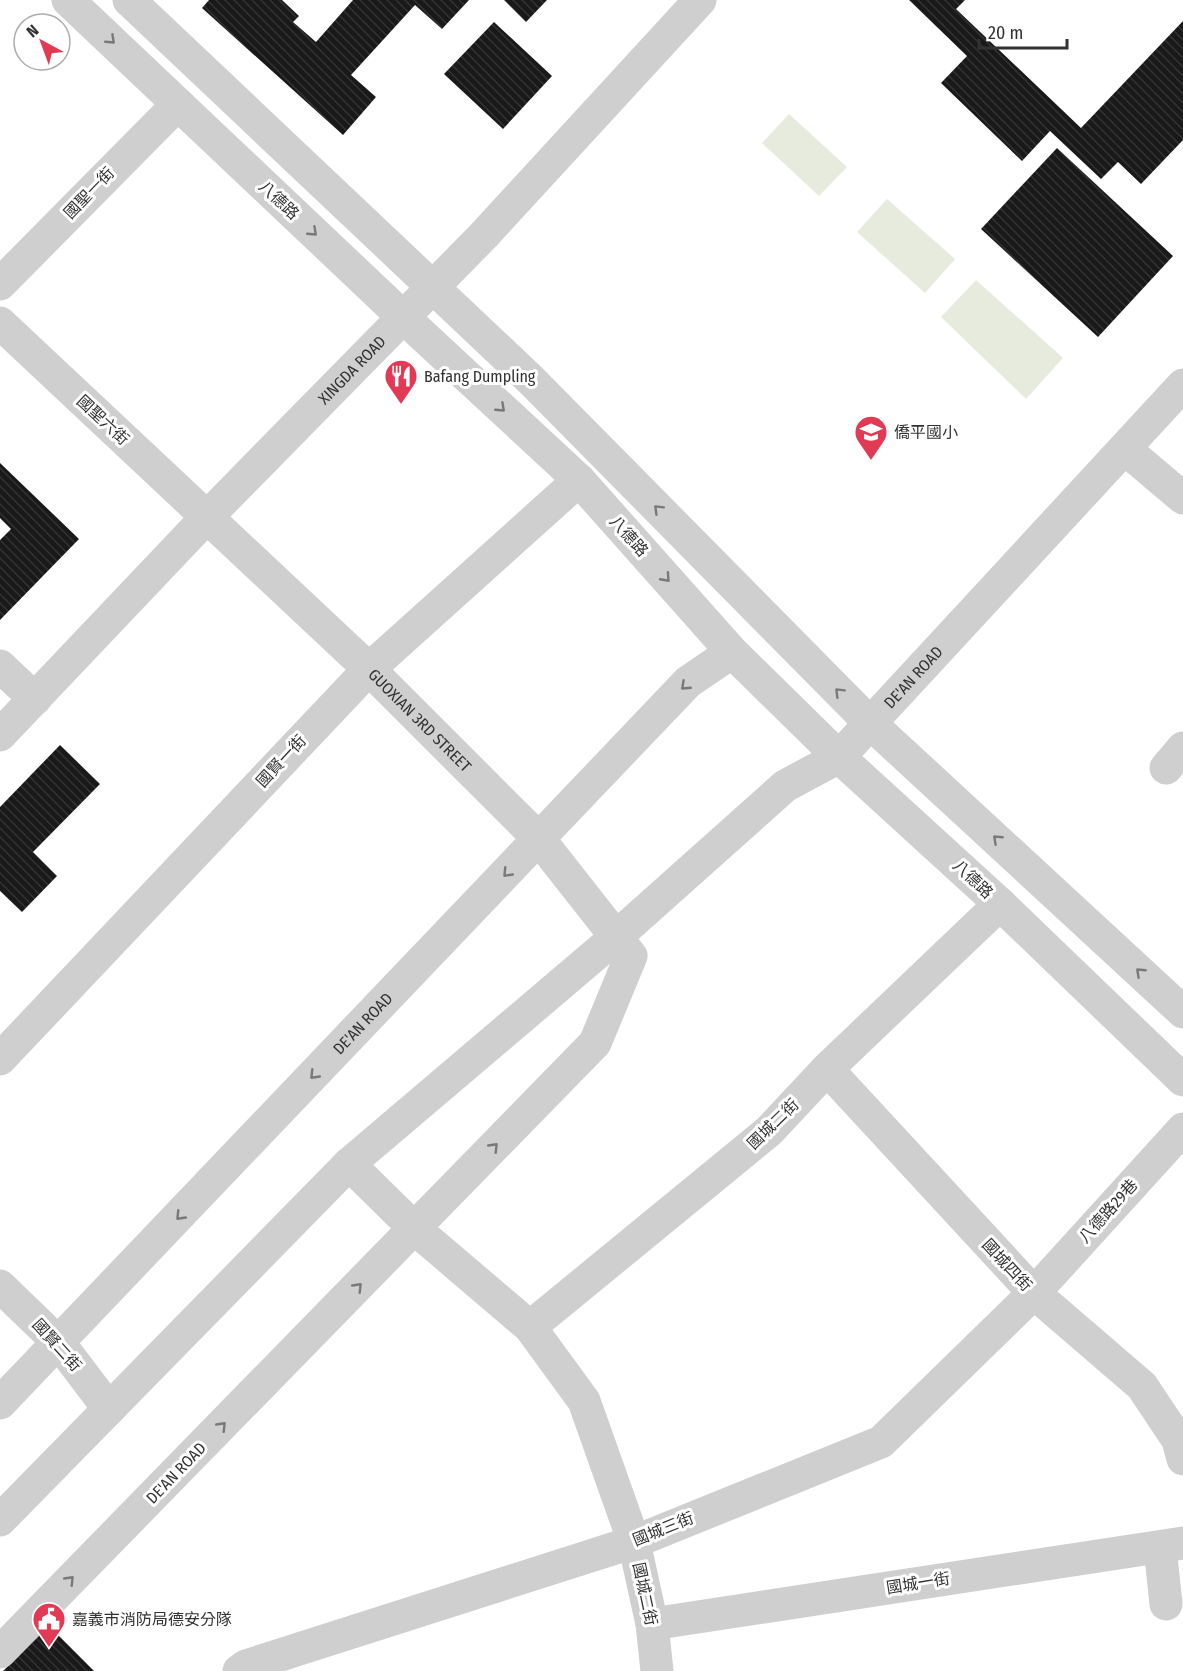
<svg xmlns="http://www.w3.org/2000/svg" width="1183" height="1671" viewBox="0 0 1183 1671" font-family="'Fira Sans Condensed','Noto Sans TC',sans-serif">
<defs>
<pattern id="building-back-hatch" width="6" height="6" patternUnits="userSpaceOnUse" patternTransform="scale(1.5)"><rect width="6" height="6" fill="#191919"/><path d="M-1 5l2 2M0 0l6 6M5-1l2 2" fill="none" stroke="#323232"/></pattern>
</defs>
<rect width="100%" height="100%" fill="#fff"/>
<g fill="#e6ebde">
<polygon points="789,114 847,167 819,196 762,143"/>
<polygon points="887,199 955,259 925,293 857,232"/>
<polygon points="976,280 1063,358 1026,399 941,317"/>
</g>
<g fill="url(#building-back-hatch)">
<polygon points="209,0 282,0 299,16 293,22 316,42 353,0 469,0 442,29 415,5 351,75 376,97 343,135 202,8"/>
<polygon points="504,0 547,0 526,22"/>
<polygon points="909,0 965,0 956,9 1081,128 1183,21 1183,140 1141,184 1118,162 1101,179 1050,131 1022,161 941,83 967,56"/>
<polygon points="494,22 552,76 503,129 444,74"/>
<polygon points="1057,148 1173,256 1098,337 981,229"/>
<polygon points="0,463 79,539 0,620 0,540 11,529 0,518"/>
<polygon points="60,745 100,784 33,852 57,876 22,912 0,891 0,807"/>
<polygon points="49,1626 94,1671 3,1671"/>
</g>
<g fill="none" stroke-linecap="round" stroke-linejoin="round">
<g stroke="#cfcfcf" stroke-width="33">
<polyline points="68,0 404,318 579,480 732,652 839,757 1000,904 1183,1080"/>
<polyline points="129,0 532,381 870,723 1183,1012"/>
<polyline points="0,284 178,104"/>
<path id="s1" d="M0,323L369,669L539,839L631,956L595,1043L0,1652"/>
<polyline points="1125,449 1183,498"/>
<polyline points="0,666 35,699"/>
<path id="s2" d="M0,735L207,517L484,235L700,0"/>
<polyline points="1166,768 1183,748"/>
<polyline points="0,1059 369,669 579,480"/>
<polyline points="827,1069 1034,1293 1142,1386 1178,1440 1183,1459"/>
<polyline points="349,1164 415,1229 530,1327"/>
<polyline points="0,1286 59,1343 109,1409"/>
<path id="s3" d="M0,1403L688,682L732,652"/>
<path id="s4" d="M0,1520L349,1164L616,937L785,786L839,757L1183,385"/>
<polyline points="1160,1547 1166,1604"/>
<polyline points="652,1624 1183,1543"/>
<polyline points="239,1671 246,1666 634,1542 881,1442 1034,1293 1183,1129"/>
<polyline points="657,1671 652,1624 634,1542 584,1401 530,1327 769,1131 827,1069 1000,904"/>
</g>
</g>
<defs><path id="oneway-chevron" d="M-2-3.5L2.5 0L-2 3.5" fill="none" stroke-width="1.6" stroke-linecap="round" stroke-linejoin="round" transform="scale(1.5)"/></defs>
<g stroke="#797979">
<use href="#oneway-chevron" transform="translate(111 40) rotate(43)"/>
<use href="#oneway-chevron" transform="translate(313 232) rotate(43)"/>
<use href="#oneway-chevron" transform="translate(501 408) rotate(43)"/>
<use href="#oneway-chevron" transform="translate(658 509) rotate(-135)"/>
<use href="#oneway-chevron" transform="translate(666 578) rotate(48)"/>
<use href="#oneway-chevron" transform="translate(685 686) rotate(137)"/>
<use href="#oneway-chevron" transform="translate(839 692) rotate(-135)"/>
<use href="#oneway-chevron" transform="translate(997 839) rotate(-137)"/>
<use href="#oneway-chevron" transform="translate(507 873) rotate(134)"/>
<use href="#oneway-chevron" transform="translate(1140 972) rotate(-137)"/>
<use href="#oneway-chevron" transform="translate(314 1075) rotate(134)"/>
<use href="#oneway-chevron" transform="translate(494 1147) rotate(-46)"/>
<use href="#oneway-chevron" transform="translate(180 1216) rotate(134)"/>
<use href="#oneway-chevron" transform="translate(358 1287) rotate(-46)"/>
<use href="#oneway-chevron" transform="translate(222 1426) rotate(-46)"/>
<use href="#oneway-chevron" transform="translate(70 1580) rotate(-46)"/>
</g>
<defs>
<symbol id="restaurant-pin" viewBox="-11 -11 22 30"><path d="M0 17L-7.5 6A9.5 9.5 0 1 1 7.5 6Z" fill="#e23a54" stroke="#fff"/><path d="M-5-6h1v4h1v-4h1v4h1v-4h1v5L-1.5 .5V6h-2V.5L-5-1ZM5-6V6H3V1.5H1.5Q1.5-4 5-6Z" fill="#fff"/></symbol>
<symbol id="school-pin" viewBox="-11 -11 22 30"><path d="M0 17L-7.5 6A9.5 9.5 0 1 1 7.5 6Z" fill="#e23a54" stroke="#fff"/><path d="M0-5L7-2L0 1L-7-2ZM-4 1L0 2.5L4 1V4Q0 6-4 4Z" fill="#fff"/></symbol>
<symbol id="civic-pin" viewBox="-11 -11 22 30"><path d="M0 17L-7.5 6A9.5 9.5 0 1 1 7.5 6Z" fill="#e23a54" stroke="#fff"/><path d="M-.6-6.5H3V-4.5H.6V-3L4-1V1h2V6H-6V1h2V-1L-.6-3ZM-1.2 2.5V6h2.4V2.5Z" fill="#fff"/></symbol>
</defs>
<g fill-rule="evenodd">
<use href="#restaurant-pin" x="382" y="357" width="38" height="52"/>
<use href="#school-pin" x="852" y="413" width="38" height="52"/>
<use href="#civic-pin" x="30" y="1600" width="38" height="52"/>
</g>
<g text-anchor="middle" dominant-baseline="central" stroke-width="6" stroke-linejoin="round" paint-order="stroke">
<g font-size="16" fill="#323232" stroke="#fff">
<text transform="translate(89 193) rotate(-46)">國聖一街</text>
<text transform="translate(279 200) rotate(43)">八德路</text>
<text stroke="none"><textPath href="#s2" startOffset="507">XINGDA ROAD</textPath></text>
<text transform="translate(103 420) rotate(43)">國聖六街</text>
<text transform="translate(629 536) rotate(48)">八德路</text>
<text stroke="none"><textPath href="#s4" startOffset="1246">DE'AN ROAD</textPath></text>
<text stroke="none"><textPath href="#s1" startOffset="578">GUOXIAN 3RD STREET</textPath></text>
<text transform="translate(281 761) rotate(-47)">國賢一街</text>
<text transform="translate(973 879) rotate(43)">八德路</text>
<text stroke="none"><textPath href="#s3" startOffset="525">DE'AN ROAD</textPath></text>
<text transform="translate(773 1124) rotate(-44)">國城二街</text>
<text transform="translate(1108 1211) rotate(-48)">八德路29巷</text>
<text transform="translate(1007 1265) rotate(47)">國城四街</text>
<text transform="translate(57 1345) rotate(48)">國賢二街</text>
<text transform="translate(176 1473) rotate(-46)">DE'AN ROAD</text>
<text transform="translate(663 1529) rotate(-22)">國城三街</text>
<text transform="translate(918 1583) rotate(-9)">國城一街</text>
<text transform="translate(645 1594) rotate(78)">國城二街</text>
</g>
<g font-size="16" fill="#323232" stroke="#fff" text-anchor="start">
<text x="424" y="376">Bafang Dumpling</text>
<text x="894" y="432">僑平國小</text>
<text x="72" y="1619">嘉義市消防局德安分隊</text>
</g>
</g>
<g transform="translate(42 42) rotate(319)"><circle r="28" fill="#ffffff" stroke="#adadad" stroke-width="1.5"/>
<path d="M0-4.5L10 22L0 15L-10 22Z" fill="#e23a54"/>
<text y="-9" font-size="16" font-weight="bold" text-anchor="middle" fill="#323232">N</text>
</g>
<path d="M979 39v9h88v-9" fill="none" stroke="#323232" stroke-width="3"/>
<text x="988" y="39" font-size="18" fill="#323232" stroke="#ffffff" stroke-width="4.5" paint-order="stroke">20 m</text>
</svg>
